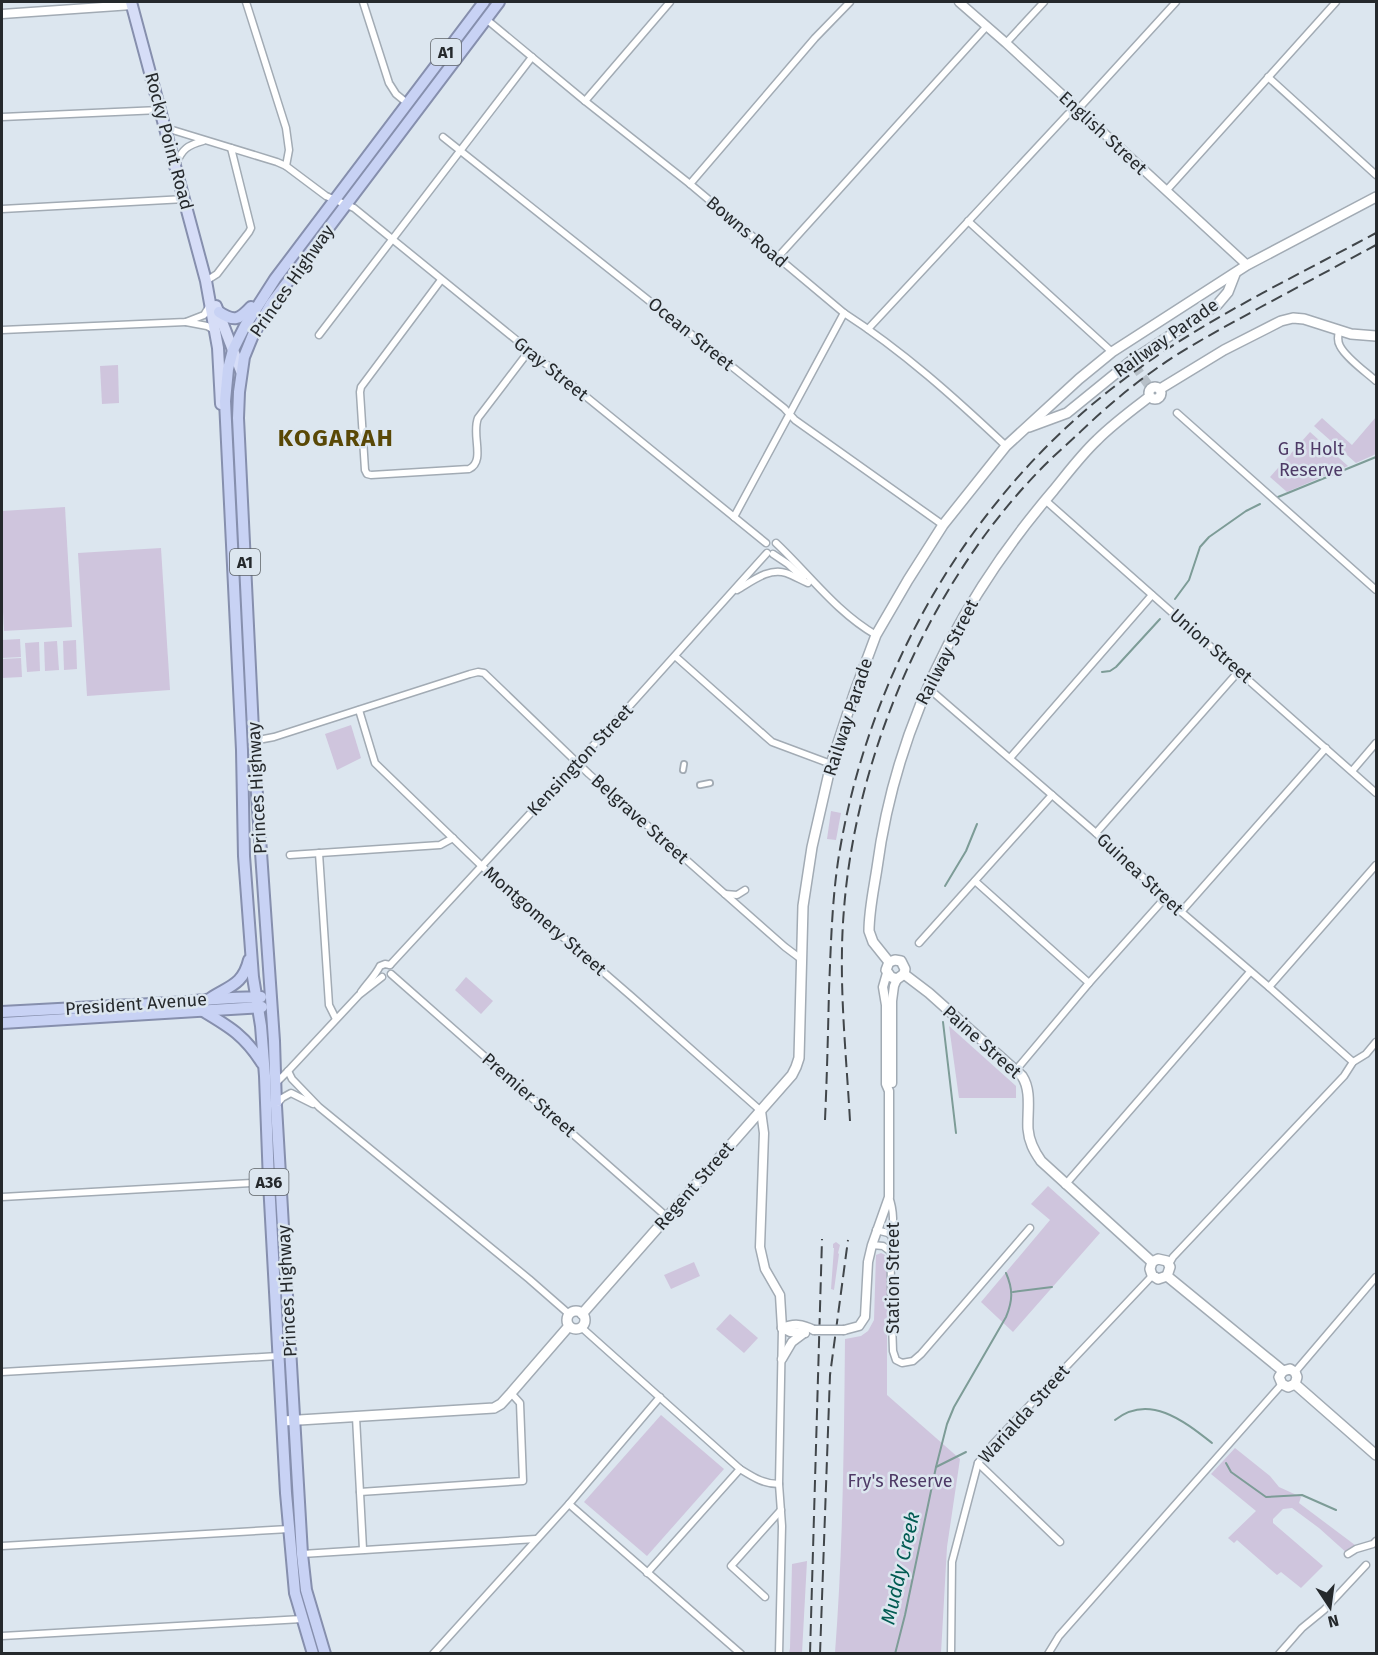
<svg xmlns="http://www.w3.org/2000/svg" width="1378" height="1655" viewBox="0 0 1378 1655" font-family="'Fira Sans',sans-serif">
<rect width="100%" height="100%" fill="#dce6ef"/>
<g fill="#cfc5dd">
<polygon points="118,365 119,403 102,404 100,366"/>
<polygon points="1376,417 1376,454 1356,463 1314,426 1322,418 1352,445"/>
<polygon points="1310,432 1348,466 1287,492 1270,477"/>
<polygon points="65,507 72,627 4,631 2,592 2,511"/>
<polygon points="161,548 170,690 87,696 78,553"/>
<polygon points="20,639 21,657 2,658 2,640"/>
<polygon points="76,640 77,669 64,670 63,641"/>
<polygon points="57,641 59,670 45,671 44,642"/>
<polygon points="39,642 40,671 27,672 25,643"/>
<polygon points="21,658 22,677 2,678 2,659"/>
<polygon points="351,725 361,758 337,770 325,734"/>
<polygon points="831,811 841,813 836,840 827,839"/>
<polygon points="466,977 493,1001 481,1014 455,990"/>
<polygon points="949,1026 1016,1086 1016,1098 959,1098"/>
<polygon points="1048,1186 1100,1233 1013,1332 981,1302 1050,1220 1031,1204"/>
<polygon points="836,1242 840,1245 838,1253 839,1254 834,1290 831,1289 834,1248 833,1248 833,1244"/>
<path d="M881,1253L887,1256V1395L960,1459L947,1547L941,1653H835C843,1549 844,1444 845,1339L861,1336L868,1331L874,1320L876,1255Z"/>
<polygon points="694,1262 700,1276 671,1289 664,1275"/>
<polygon points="730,1314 758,1338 744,1353 716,1329"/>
<polygon points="661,1415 724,1469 647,1556 584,1502"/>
<polygon points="1235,1448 1270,1476 1279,1487 1301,1497 1299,1503 1359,1548 1348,1554 1319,1528 1292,1508 1283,1509 1273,1519 1273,1523 1323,1566 1301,1588 1281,1572 1277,1575 1237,1540 1234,1543 1228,1538 1256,1511 1211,1474"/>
<polygon points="807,1561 802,1653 789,1653 790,1648 792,1564"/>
</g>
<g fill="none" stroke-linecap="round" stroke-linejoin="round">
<g stroke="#7d9c97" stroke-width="2">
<polyline points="1278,497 1376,457"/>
<polyline points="1175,599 1189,580 1200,547 1209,537 1246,511 1260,504"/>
<polyline points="1102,672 1110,671 1116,667 1160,619"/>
<polyline points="945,886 966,851 977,824"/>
<polyline points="943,1022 956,1133"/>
<polyline points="1013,1292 1052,1287"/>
<path d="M1115,1420C1149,1393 1184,1421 1212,1443"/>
<polyline points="1226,1463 1231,1472 1266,1497 1302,1495 1336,1510"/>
<polyline points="936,1467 966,1452"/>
<path d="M895,1654L905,1615L936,1467L947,1424L954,1407L1006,1317C1013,1300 1013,1289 1006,1273"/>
</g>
<polyline stroke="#b7c0c8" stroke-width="9" stroke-dasharray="9 4.5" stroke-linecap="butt" points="1135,366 1149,386"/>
<defs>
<g id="pedestrian">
<polyline points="683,770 684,764"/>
<polyline points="700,785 710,783"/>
</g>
<g id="minor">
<polyline points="246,2 286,128 289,150 286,166"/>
<polyline points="363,2 389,83 396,94 407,103"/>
<path d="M486,19L585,101L690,184L844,313C903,351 955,398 1006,446"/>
<polyline points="1006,43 1044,2"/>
<polyline points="1268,77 1376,175"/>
<polyline points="585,101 670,2"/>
<polyline points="2,117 160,110"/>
<polyline points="166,128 277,162 286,166 326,196 354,208 766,543"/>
<polyline points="443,137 784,408 795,420 943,525"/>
<path d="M176,164C182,149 188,145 203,141"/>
<polyline points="690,184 815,38 850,2"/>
<polyline points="1166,191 1336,2"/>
<polyline points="2,209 185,199"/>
<polyline points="968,221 1112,352"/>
<polyline points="778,257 987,26"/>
<path d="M441,280L361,387L360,392L365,470L367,474L371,475L469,469C486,461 471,435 478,418L529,351"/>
<polyline points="206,281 217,274 249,232 251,228 231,148"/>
<polyline points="186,322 207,326 214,330"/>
<polyline points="868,329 1068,114 1081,106 1176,2"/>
<polyline points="2,330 186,322 204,315 210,305"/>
<path d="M1339,331C1338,336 1337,341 1340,346C1346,358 1366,372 1376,381"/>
<polyline points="319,335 532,57"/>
<polyline points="1177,413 1376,590"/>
<polyline points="1045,500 1376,793"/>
<polyline points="734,517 844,313"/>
<path d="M776,543C809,574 836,612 876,635"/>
<polyline points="773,554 788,564 803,578"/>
<path d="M737,590C751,582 769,567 786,573C794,576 801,580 808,583"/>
<polyline points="675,656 772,742 831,764"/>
<polyline points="927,687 1096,833 1165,898 1269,987 1353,1062"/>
<polyline points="359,710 375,763 489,873 631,996 761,1111"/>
<polyline points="253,741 274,737 470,674 478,672 484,673 589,774 785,947 801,959"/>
<polyline points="1010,758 1152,595"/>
<polyline points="1352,771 1376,743"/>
<polyline points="1096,833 1239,671"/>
<polyline points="319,853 329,1005 336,1019"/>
<polyline points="290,855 440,845 453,838"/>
<polyline points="975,881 1089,983"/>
<polyline points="725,894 737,895 745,890"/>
<polyline points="1181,912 1326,748"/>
<polyline points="919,943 1052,795"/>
<polyline points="390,965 626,710 767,553"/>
<polyline points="391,974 667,1217"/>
<polyline points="1269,987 1376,865"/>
<path d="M361,992C368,982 375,976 380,966L385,964L390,965"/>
<polyline points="1016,1070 1089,983 1165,898"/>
<polyline points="288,1071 292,1079 319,1107 529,1279 569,1314"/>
<polyline points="276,1083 288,1071 359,995 382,977"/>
<polyline points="277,1104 282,1098 291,1093 313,1104"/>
<polyline points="1065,1185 1250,972"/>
<polyline points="2,1197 269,1182"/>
<path d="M889,1197C896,1215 892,1233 891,1252C890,1285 892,1319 893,1351L896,1360L902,1363L913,1361L921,1354L1030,1228"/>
<polyline points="876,1230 888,1233 893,1237"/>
<polyline points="872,1245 883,1246 891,1252"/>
<polyline points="1169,1264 1173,1257 1344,1076 1353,1062 1366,1054 1376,1042"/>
<path d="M581,1327L740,1469C753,1477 763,1484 779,1484"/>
<polyline points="2,1372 278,1356"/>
<polyline points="1295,1372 1376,1277"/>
<polyline points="356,1417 363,1549"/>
<polyline points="978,1463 1060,1542"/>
<polyline points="360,1492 523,1481 520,1403 511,1393"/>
<polyline points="569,1504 741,1654"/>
<polyline points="2,1546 289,1529"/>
<polyline points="302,1554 536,1539"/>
<polyline points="1348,1554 1356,1549 1373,1544 1376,1541"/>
<polyline points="647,1573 740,1469"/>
<polyline points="765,1597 731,1566 781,1510"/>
<polyline points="2,1636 302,1619"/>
<polyline points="433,1654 569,1504 660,1397"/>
<polyline points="779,1654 782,1526 779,1484 782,1328"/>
<polyline points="951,1654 952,1562 978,1463 993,1444 1152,1276"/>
<polyline points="1048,1654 1059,1636 1282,1384"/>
<polyline points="1279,1654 1302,1628 1324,1610 1366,1565"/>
</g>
<g id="tertiary">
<polyline points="959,2 1006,43 1247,265"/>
<polyline points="2,14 132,5"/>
<polyline points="892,1083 892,1001 894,986 897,979"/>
<polyline points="761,1111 764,1133 760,1247 765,1269 780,1295 782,1328"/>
<polyline points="782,1328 790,1332 805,1333"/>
<path d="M782,1328C794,1323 802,1324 814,1330"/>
<polyline points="844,1330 859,1326 865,1317 868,1262 872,1245 889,1197 889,1091 886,1084 886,1005 883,987 887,973"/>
<polyline points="782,1359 792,1342 804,1333"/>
</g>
<g id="secondary">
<circle cx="1155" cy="393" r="6"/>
<polyline points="1160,389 1224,350 1281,321 1293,318 1304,319 1351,334 1376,336"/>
<polyline points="1029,427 1067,413 1131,361 1217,305 1228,292 1235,274"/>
<path d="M889,962L873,942L869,931C869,910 874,888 877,868C896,725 960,600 1053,491C1067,474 1081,455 1097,440C1113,424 1132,410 1149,397"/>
<polyline points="889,962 886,970 891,977 897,979 904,974"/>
<polyline points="889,962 895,960 901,961 905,969 904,974"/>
<path d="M904,974L929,993L1022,1076C1032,1091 1027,1112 1028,1129C1029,1142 1034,1151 1041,1161L1152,1262"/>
<polyline points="1152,1262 1158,1259 1167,1261 1170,1267 1167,1276"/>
<polyline points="1152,1262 1150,1269 1152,1275 1158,1279 1167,1276"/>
<polyline points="1167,1276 1283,1371"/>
<circle cx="576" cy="1320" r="9"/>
<polyline points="582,1314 792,1075 796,1067 799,1058 803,906 812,847 831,764 854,694 876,635 908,580 943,525 1006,446 1079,379 1112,352 1247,265 1376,197"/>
<polyline points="1283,1371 1279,1377 1282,1384 1288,1387 1295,1384"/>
<polyline points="1283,1371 1290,1369 1295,1372 1297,1377 1295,1384"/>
<polyline points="1295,1384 1376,1455"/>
<polyline points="283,1421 494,1408 501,1404 511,1393 569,1326"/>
</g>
<g id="primary">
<polyline points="131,2 206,281 218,348 221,404"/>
<polyline points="216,306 241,371"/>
</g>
<g id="trunk">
<path d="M219,312C234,322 239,320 251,307"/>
<path d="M211,998C229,986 243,985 249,960"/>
<path d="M203,1011C230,1027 245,1036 262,1063"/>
<path d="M2,1012L189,1002C212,998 236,998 261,997"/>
<polyline points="2,1023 262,1007"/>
<polyline points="313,1654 295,1593 286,1493 269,1182 265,1076 261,1026 253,977 244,856 242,750 225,401 228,369 233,350 245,326 275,279 484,2"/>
<polyline points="325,1654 306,1590 302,1554 276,1106 274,1041 254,751 238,418 239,392 244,357 253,335 271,304 499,2"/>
</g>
</defs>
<use href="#pedestrian" stroke="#a2abb4" stroke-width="8"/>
<use href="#minor" stroke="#a2abb4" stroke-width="9"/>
<use href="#tertiary" stroke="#a2abb4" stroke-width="11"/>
<use href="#secondary" stroke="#a2abb4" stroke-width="12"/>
<use href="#primary" stroke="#868fad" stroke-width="14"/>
<use href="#trunk" stroke="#868fad" stroke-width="14"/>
<use href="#pedestrian" stroke="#fff" stroke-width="4.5"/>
<use href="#minor" stroke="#fff" stroke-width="6"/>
<use href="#tertiary" stroke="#fff" stroke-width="8"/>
<use href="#secondary" stroke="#fff" stroke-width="9"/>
<use href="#primary" stroke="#d6ddf7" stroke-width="10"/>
<use href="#trunk" stroke="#c8d2f4" stroke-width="10"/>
<g stroke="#41464a" stroke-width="2" stroke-dasharray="12 6" stroke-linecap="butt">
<path d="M825,1120C827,1076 828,1033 829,990C831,943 832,895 840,849C872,664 975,489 1127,377C1204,320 1292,278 1376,233"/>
<path d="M850,1121C846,1050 838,979 844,909C856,754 929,586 1036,474C1049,460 1063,448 1077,435C1101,412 1126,390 1153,371C1186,347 1223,328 1259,308C1298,287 1337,266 1376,245"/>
<polyline points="810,1654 822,1239"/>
<polyline points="820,1654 830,1375 848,1240"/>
</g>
<defs>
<polyline id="tertiary-bridge" points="814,1330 844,1330"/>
</defs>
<use href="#tertiary-bridge" stroke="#a2abb4" stroke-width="11" stroke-linecap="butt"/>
<use href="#tertiary-bridge" stroke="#fff" stroke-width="8"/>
</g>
<g text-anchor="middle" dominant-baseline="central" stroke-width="5" stroke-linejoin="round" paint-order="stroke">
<g fill="#dce6ef" stroke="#5c6266" stroke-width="1.5">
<rect x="431" y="39" width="30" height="26" rx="4.5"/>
<rect x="230" y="549" width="30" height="26" rx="4.5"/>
<rect x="249.5" y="1169" width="39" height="26" rx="4.5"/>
</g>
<g font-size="16" font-weight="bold" fill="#25292c">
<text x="446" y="52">A1</text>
<text x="245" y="562">A1</text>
<text x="269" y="1182">A36</text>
</g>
<g font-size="18" fill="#25292c" stroke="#dce6ef">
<text transform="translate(1103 133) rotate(43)">English Street</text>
<text transform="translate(169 141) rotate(75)">Rocky Point Road</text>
<text transform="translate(747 232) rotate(40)">Bowns Road</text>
<text transform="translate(292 281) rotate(-55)">Princes Highway</text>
<text transform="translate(691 334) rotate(39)">Ocean Street</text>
<text transform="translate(1166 338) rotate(-35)">Railway Parade</text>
<text transform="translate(551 369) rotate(39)">Gray Street</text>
<text transform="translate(1211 646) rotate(41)">Union Street</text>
<text transform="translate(947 652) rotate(-63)">Railway Street</text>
<text transform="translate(848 717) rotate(-72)">Railway Parade</text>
<text transform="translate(580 760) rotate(-47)">Kensington Street</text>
<text transform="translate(257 788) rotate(-93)">Princes Highway</text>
<text transform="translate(640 819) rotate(42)">Belgrave Street</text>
<text transform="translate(1140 874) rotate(43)">Guinea Street</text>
<text transform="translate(545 921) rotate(41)">Montgomery Street</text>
<text transform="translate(136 1004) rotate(-4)">President Avenue</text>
<text transform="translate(982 1042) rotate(42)">Paine Street</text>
<text transform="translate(529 1095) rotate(41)">Premier Street</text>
<text transform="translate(694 1186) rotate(-49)">Regent Street</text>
<text transform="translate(893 1278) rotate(-90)">Station Street</text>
<text transform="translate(287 1291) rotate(-93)">Princes Highway</text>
<text transform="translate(1024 1414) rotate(-48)">Warialda Street</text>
</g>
<g font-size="18" fill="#4e3a66" stroke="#dce6ef">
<text x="1311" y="449">G B Holt<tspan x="1311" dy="21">Reserve</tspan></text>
<text x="900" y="1481">Fry's Reserve</text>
</g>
<g font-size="20" font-style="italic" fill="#005b52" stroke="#dce6ef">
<text transform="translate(900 1568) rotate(-77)">Muddy Creek</text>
</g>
<g font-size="24" font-weight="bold" letter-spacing="1.5" fill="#594806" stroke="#dce6ef">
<text x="336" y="438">KOGARAH</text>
</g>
</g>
<rect width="1378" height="1655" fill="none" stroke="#25292c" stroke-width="6"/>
<g transform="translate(1330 1607) rotate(167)" stroke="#dce6ef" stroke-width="4.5" paint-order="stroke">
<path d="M0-4.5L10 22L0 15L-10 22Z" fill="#25292c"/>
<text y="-9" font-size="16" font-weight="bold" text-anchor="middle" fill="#25292c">N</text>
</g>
</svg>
